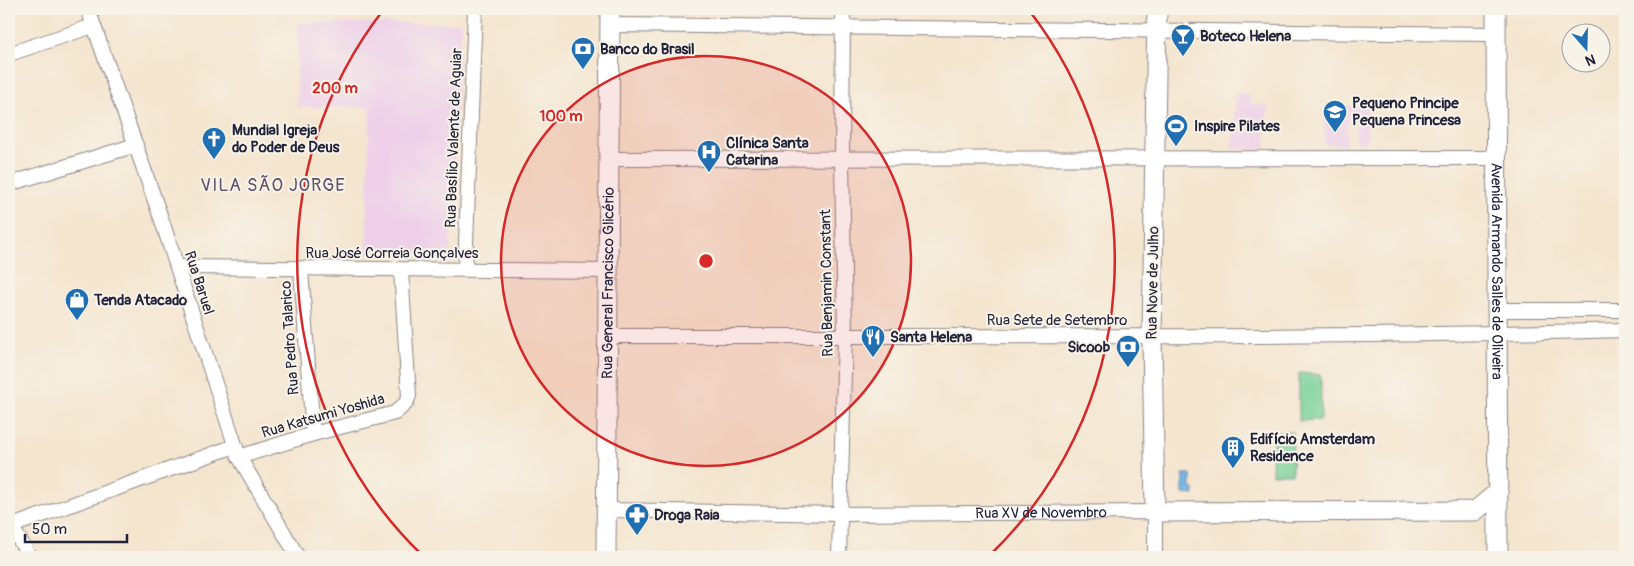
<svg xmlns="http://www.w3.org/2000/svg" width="1634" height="566" viewBox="0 0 1634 566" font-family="Pangolin,sans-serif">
<rect width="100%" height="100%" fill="#f7f3e8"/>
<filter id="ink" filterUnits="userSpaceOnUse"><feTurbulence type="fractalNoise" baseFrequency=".02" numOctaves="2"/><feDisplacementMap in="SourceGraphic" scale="10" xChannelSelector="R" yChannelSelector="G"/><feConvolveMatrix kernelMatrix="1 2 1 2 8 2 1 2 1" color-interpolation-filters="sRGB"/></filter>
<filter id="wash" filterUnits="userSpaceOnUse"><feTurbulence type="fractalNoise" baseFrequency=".0096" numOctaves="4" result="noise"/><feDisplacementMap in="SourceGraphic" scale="20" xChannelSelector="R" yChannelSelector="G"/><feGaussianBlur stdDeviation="1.12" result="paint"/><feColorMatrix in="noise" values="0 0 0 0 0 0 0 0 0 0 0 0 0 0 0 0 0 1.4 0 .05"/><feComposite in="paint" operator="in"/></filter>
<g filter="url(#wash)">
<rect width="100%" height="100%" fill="#f4e5cf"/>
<g fill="#edd0e8">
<polygon points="750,9 827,9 820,17 750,15"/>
<polygon points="298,23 461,23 450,252 366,254 370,107 297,107"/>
<polygon points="1236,93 1250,94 1250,104 1268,106 1265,150 1232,149"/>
<polygon points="1325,105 1368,106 1367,143 1355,142 1356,123 1347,123 1346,145 1324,144"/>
</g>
<g fill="#77d097" stroke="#4c7969">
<polygon points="1299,373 1321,375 1321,420 1299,421"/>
<polygon points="1273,432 1293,432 1292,474 1272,474"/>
</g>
<polygon fill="#6cb1e2" stroke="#476a8e" points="1183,474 1191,474 1191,488 1194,489 1194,495 1183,494"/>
</g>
<g filter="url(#ink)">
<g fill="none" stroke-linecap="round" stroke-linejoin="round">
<defs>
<g id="street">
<polyline points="88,9 161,218 239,457 298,557"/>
<path d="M610,25C905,27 1201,32 1496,34"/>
<polyline points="9,54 93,26"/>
<polyline points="609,159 1496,158"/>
<polyline points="9,184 136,145"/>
<polyline points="177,267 608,271"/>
<polyline points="301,269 313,434"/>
<polyline points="465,269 475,9"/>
<polyline points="1497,310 1625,310"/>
<path d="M608,336C947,335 1286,340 1625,330"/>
<polyline points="239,457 313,434 395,413 406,403 409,396 401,270"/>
<path id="s1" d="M607,510L839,514L1155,512V557"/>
<polyline points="11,526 30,557"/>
<polyline points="9,527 235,446"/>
<polyline points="839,557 845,335 842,160 843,9"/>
</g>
<g id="secondary">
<polyline points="1157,9 1152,337 1155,512 1475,511 1498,492"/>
<path id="s2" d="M1496,9L1498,557"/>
<path id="s3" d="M606,557L610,9"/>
</g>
</defs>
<use href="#street" stroke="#8b8485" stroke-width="16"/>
<use href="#secondary" stroke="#8b8485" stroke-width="21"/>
<use href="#street" stroke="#fff" stroke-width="14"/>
<use href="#secondary" stroke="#fff" stroke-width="19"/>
</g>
</g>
<circle cx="706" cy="261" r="205" fill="#d62828" fill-opacity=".12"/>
<g fill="none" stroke="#d62828" stroke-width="2.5">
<circle cx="706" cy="261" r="205"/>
<path d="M422 555A409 409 0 0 1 384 9M1028 9A409 409 0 0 1 990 555"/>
</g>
<defs>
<symbol id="bar-pin" viewBox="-11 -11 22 30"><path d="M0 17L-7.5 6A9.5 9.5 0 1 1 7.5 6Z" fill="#1f6fb2" stroke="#f7f3e8"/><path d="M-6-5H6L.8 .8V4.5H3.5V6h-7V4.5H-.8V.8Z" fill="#fff"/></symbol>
<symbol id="bank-pin" viewBox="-11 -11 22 30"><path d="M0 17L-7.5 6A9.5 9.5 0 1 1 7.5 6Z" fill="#1f6fb2" stroke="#f7f3e8"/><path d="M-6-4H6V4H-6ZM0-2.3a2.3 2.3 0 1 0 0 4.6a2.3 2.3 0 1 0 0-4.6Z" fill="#fff"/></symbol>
<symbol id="school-pin" viewBox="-11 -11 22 30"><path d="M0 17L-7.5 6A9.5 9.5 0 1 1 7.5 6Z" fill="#1f6fb2" stroke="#f7f3e8"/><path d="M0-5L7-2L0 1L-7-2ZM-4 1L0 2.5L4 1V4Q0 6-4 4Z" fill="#fff"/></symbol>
<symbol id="stadium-pin" viewBox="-11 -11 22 30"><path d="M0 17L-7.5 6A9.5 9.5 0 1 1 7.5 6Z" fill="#1f6fb2" stroke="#f7f3e8"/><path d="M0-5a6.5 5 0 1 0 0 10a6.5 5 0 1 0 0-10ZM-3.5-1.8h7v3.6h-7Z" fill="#fff"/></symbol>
<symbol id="church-pin" viewBox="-11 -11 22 30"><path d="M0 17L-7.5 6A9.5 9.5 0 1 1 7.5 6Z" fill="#1f6fb2" stroke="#f7f3e8"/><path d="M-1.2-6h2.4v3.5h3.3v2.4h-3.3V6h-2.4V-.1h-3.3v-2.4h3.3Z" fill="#fff"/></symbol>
<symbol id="hospital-pin" viewBox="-11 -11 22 30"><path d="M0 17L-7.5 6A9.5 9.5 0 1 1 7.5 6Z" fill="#1f6fb2" stroke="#f7f3e8"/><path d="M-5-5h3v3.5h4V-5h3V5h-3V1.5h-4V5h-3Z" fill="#fff"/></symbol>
<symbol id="shop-pin" viewBox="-11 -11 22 30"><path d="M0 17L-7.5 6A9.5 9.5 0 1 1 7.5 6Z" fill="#1f6fb2" stroke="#f7f3e8"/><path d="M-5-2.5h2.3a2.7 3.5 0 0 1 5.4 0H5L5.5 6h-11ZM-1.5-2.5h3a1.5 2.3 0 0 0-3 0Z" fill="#fff"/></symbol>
<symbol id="restaurant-pin" viewBox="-11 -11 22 30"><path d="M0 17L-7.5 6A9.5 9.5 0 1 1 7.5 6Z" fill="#1f6fb2" stroke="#f7f3e8"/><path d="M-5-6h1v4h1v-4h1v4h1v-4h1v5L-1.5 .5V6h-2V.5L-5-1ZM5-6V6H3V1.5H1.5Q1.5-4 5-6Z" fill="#fff"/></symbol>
<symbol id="building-pin" viewBox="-11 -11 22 30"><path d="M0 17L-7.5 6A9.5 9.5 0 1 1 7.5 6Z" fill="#1f6fb2" stroke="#f7f3e8"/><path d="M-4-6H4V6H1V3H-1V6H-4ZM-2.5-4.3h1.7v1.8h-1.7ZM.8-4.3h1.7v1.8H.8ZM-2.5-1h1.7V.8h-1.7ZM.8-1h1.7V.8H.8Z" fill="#fff"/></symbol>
<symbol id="pharmacy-pin" viewBox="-11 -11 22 30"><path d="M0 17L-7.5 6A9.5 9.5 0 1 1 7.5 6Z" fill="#1f6fb2" stroke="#f7f3e8"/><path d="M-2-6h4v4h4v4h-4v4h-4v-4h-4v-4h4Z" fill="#fff"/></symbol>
</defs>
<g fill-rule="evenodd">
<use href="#bar-pin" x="1169" y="22" width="28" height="38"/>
<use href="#bank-pin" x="569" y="35" width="28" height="38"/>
<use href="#school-pin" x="1321" y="98" width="28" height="38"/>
<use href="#stadium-pin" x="1162" y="112" width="28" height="38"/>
<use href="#church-pin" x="200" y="125" width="28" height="38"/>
<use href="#hospital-pin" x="695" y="138" width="28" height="38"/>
<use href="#shop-pin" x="63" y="286" width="28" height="38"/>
<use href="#restaurant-pin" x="859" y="323" width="28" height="38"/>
<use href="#bank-pin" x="1114" y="333" width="28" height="38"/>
<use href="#building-pin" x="1219" y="434" width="28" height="38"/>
<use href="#pharmacy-pin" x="623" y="501" width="28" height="38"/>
</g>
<g text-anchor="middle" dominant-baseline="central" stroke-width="4" stroke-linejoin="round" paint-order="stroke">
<g font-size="15" font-weight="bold" fill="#22223b" stroke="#f7f3e8" text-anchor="start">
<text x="1200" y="36">Boteco Helena</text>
<text x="600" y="49">Banco do Brasil</text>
<text x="1352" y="103">Pequeno Principe<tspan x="1352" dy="17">Pequena Princesa</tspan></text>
<text x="1194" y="126">Inspire Pilates</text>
<text x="232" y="130">Mundial Igreja<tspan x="232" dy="17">do Poder de Deus</tspan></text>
<text x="726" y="143">Clínica Santa<tspan x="726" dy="17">Catarina</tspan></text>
<text x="94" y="300">Tenda Atacado</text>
<text x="890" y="337">Santa Helena</text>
<text x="1110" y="347" text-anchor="end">Sicoob</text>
<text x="1250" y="439">Edifício Amsterdam<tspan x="1250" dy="17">Residence</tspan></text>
<text x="654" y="515">Droga Raia</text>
</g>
<g font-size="15" fill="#22223b" stroke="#f7f3e8">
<text transform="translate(454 138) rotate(-88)">Rua Basílio Valente de Aguiar</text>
<text x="392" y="253">Rua José Correia Gonçalves</text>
<text stroke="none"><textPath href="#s2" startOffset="262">Avenida Armando Salles de Oliveira</textPath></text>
<text transform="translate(199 283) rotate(72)">Rua Baruel</text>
<text stroke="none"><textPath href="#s3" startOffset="274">Rua General Francisco Glicério</textPath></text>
<text transform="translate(827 283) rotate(-91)">Rua Benjamin Constant</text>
<text transform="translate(1153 283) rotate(-89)">Rua Nove de Julho</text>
<text x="1057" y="320">Rua Sete de Setembro</text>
<text transform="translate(290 338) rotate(-94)">Rua Pedro Talarico</text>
<text transform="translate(323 416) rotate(-16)">Rua Katsumi Yoshida</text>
<text stroke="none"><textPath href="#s1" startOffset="434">Rua XV de Novembro</textPath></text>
</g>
<g font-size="18" letter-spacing="1" fill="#615169" stroke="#f7f3e8">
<text x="273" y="185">VILA SÃO JORGE</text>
</g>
</g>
<circle cx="706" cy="261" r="8" fill="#d62828" stroke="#f7f3e8" stroke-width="2.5"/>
<g font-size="15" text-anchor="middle" font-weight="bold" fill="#d62828" stroke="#f7f3e8" stroke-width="4" stroke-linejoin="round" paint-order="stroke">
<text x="335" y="93">200 m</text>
<text x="561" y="121">100 m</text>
</g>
<rect width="1634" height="566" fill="none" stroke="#f7f3e8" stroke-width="30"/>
<g transform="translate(1586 48) rotate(160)"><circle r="24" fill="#f7f3e8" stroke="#a29fa3"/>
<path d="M0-4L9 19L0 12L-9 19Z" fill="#1f6fb2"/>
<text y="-8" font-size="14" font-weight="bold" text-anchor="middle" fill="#22223b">N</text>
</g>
<path d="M25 534v8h102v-8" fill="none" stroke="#22223b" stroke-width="2.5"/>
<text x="32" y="534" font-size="15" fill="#22223b" stroke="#f7f3e8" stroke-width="4" paint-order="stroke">50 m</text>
</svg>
